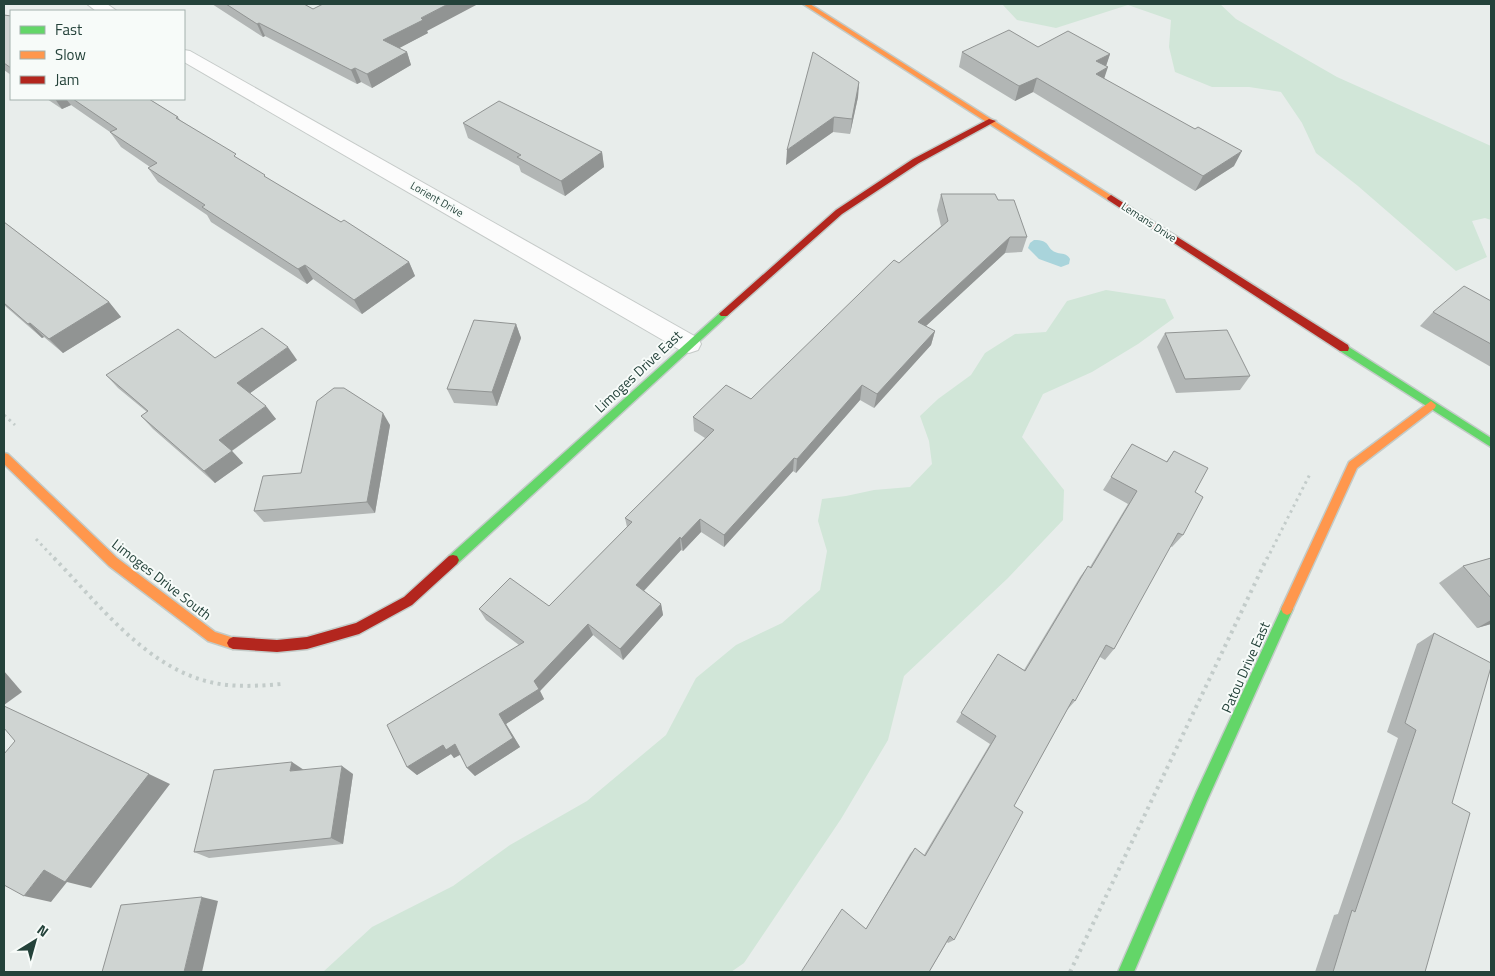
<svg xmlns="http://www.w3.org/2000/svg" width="1495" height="976" viewBox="0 0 1495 976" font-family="'Titillium Web',sans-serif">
<rect width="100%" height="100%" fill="#e8edeb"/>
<g fill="#d1e6d8">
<polygon points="1002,4 1220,4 1236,19 1337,77 1491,146 1491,220 1485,218 1472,221 1487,257 1456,271 1358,186 1316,153 1302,123 1281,92 1249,87 1212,87 1175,72 1169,47 1171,20 1128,5 1056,28 1017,20"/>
<polygon points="1106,290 1165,299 1174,318 1138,344 1092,372 1043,394 1022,437 1064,490 1063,520 1008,578 904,676 888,740 841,819 744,963 731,972 323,972 372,927 453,886 510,845 587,801 666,735 696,678 736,645 782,623 820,590 827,551 818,521 822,499 846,496 874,490 910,487 932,464 929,441 920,416 938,399 971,375 985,353 1015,334 1046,332 1067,301"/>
</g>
<path fill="#a9d4db" d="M1034,240C1051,240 1046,248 1055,252C1062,255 1066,252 1070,259L1069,264L1061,267L1039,259L1028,248L1030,243Z"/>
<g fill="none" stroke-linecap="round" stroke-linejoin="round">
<defs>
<g id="street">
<polygon points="87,4 107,4 117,11 96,11"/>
<polygon points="184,50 190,51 698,338 701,344 698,350 689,353 680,350 184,62"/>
</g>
<g id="fast">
<polygon points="724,311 729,314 727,316 457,564 453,565 449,564 447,560 449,556 721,312"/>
<polygon points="1344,344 1491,438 1491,447 1340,351 1339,348 1340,345"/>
<polygon points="1287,603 1291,605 1293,609 1206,803 1134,972 1118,972 1196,793 1283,605"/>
</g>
<g id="slow">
<polygon points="803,4 810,4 1115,198 1114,200 1108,200"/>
<polygon points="1431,401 1436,405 1435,408 1357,468 1291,613 1287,615 1283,613 1281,609 1349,462"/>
<polygon points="4,453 8,454 117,558 215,632 237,639 239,643 237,647 233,649 208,641 109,566 4,464"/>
</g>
<g id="jam">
<polygon points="989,119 996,121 919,163 842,214 727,316 721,316 719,314 721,312 836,210 913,159"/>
<polygon points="1111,195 1348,345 1349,348 1348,351 1340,351 1108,200 1107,198"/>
<polygon points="453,555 457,556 459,560 457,564 412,605 359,634 307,649 277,652 233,649 229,647 227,643 229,639 233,637 277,640 307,637 356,623 404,597 449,556"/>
</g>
</defs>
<use href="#street" stroke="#c5cac8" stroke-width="2"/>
<use href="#fast" stroke="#c3cbc8" stroke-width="3"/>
<use href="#slow" stroke="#c3cbc8" stroke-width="3"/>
<use href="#jam" stroke="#c3cbc8" stroke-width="3"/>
<g stroke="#c3ccca" stroke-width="3" stroke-dasharray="2.5 4" stroke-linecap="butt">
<polyline points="4,415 15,425"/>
<polyline points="36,539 55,559"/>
<polyline points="1267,559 1310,474"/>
</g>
<g stroke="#c3ccca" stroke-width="4" stroke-dasharray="3 4.5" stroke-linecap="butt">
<path d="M54,558C98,603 143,664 206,681C231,688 257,686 282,684"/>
<polyline points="1070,972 1267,558"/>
</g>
<use href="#street" fill="#fcfcfc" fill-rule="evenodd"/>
<use href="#fast" fill="#63d668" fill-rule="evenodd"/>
<use href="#slow" fill="#ff974d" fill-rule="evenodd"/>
<use href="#jam" fill="#b3261e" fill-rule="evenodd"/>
</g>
<g fill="#b2b6b5">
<polygon points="212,4 304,4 313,9 427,31 428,33 399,48 407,52 411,65 372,88 361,82 357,84 265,36 263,37"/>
<polygon points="4,15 11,16 11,75 4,70"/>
<polygon points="1038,47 1110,54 1106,66 1104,78 1234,166 1195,191 1033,92 1015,101 959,67 962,52"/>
<polygon points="859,82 858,97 850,134 833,132 786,165"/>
<polygon points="47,99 149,99 178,117 180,120 267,178 341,222 409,262 415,276 362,314 313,279 307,284 211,222 207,215 158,182 148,168 150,167 121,147 110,132 71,105 62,109"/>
<polygon points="463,123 602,152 604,167 565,196 521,172 519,166 468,138"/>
<polygon points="941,194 998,200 1027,237 1022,252 1005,253 926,326 935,331 931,345 874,408 860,400 796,473 793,471 724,547 701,532 683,551 681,550 644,591 661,604 663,615 623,660 593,635 540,691 544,699 506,724 520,747 475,776 467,768 460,755 454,758 451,754 417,775 407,767 519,645 486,620 479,609 549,606 627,527 625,518 705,438 694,431 693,417 751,399 899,263 941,226 937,210"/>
<polygon points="4,222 109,302 121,317 63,353 44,337 42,338 4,305"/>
<polygon points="1491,301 1491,367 1420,326 1433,312"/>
<polygon points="516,324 521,338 497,406 454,403 447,389"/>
<polygon points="1165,333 1250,376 1240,390 1176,393 1157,347"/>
<polygon points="215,358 297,360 250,393 276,419 232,451 243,463 215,483 153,429 141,416 147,412 118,388 106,375"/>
<polygon points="390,425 375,513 264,522 254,511 301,473"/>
<polygon points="1132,444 1166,462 1174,451 1195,492 1183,535 1172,547 1170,546 1114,649 1105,660 1100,657 1075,701 1067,710 1014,806 954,940 948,943 947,942 929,972 866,929 910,854 915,848 924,855 990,744 956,722 998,654 1024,670 1080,577 1088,566 1090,567 1128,504 1103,490"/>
<polygon points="1491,558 1491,624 1477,628 1439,583 1463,566"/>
<polygon points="1434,633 1452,803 1425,972 1315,972 1334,915 1338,914 1398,738 1387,732 1417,644"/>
<polygon points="304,770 353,774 343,844 209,858 194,852"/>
</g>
<g fill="#919493">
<polygon points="448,4 478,4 427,31 428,33 388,54 383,40 421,18"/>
<polygon points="259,23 265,36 263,37 257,24"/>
<polygon points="407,52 411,65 372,88 367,74"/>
<polygon points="1110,54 1105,69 1096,61"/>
<polygon points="1108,67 1103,82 1096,74"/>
<polygon points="355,68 361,82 357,84 351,70"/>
<polygon points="1037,78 1033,92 1015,101 1019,86"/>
<polygon points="859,82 858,97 850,134 852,119"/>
<polygon points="55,99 66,99 71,105 62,109"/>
<polygon points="834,117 833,132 786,165 787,150"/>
<polygon points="1242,151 1234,166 1195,191 1203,176"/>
<polygon points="602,152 604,167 565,196 561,181"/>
<polygon points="1010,237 1005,253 914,337 918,322"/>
<polygon points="409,262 415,276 362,314 354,300"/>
<polygon points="305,265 313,279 307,284 298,269"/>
<polygon points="109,302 121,317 63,353 49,339"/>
<polygon points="30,323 44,337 42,338 28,324"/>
<polygon points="516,324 521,338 497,406 492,392"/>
<polygon points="935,331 931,345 874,408 877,394"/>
<polygon points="288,347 297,360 246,396 237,383"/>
<polygon points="862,385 860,400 796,473 797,459"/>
<polygon points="266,406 276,419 230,452 219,440"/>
<polygon points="383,413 390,425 375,513 367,502"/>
<polygon points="232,451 243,463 215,483 204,471"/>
<polygon points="794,458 793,471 724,547 724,535"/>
<polygon points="700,519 701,532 683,551 681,539"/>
<polygon points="680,537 681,550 638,597 636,585"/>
<polygon points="661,604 663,615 623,660 620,649"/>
<polygon points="1491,620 1491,624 1477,628"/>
<polygon points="588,624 593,635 540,691 544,699 506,724 520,747 475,776 467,768 499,714 534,681"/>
<polygon points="4,671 22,692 4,705"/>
<polygon points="455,744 463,753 454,758 451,754 417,775 407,767 443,745"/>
<polygon points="292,762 304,770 290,771"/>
<polygon points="342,766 353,774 343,844 331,838"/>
<polygon points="149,774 170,784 91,888 67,882 51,902 24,896 44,870"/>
<polygon points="202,897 218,901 202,972 184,972"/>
</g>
<g fill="#cfd4d2" stroke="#919493">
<polygon points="226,4 304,4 313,9 323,4 448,4 421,18 423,20 383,40 407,52 367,74 355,68 351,70 259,23 257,24"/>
<polygon points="4,15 11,16 11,68 4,63"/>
<polygon points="1009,30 1038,47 1068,31 1110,54 1096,61 1108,67 1096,74 1195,129 1198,127 1242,151 1203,176 1037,78 1019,86 962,52"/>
<polygon points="813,52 859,82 852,119 834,117 787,150"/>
<polygon points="73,99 149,99 178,117 176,118 236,154 234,156 265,175 264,176 341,222 344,220 409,262 354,300 305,265 298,269 202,207 205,205 148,168 157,163 110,132 117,129"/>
<polygon points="499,101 602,152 561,181 517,157 521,155 463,123"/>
<polygon points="941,194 995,194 998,200 1014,200 1027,237 1010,237 918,322 935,331 877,394 862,385 797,459 794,458 724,535 700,519 681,539 680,537 636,585 661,604 620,649 588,624 534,681 539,689 499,714 513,738 467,768 455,744 446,750 443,745 407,767 387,725 524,642 479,609 510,578 549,606 632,522 625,518 714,430 693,417 726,385 751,399 894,260 899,263 948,221"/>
<polygon points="4,222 109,302 49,339 30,323 28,324 4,303"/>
<polygon points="1464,286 1491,301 1491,344 1433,312"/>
<polygon points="474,320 516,324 492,392 447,389"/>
<polygon points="262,328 288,347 237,383 266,406 219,440 232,451 204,471 141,416 148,411 106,375 178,329 215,358"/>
<polygon points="1227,330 1250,376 1185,379 1165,333"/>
<polygon points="334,388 344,388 383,413 367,502 254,511 263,476 301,473 317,401"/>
<polygon points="1132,444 1167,462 1174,451 1208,468 1195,492 1203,497 1183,535 1178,533 1114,649 1106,645 1075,701 1073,699 1014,806 1023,812 954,940 950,936 929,972 801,972 842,909 866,929 915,848 925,856 996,736 961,713 998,654 1025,671 1088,566 1091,568 1137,491 1111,477"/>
<polygon points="1491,558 1491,598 1463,566"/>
<polygon points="1434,633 1491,663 1491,667 1452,803 1470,813 1425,972 1333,972 1352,910 1355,912 1416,730 1405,723"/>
<polygon points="4,706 149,774 65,882 44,870 24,896 4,885 4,754 15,741 4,728"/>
<polygon points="292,762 290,771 342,766 331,838 194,852 214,770"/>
<polygon points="202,897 184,972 102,972 121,905"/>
</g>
<g text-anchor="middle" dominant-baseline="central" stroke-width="4" stroke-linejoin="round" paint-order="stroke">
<g font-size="11" fill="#24423a" stroke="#f7fbf9">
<text transform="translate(437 199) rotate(30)">Lorient Drive</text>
<text transform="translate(1149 222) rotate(33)">Lemans Drive</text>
</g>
<g font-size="14" fill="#24423a" stroke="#f7fbf9">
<text transform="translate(638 371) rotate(-43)">Limoges Drive East</text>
<text transform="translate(162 579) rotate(38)">Limoges Drive South</text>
<text transform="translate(1245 667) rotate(-66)">Patou Drive East</text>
</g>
</g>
<rect width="1495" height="976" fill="none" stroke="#24423a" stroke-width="10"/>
<rect x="10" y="10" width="175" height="90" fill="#f7fbf9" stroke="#a3b1ad"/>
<rect x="20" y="26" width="25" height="8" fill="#63d668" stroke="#a3b1ad"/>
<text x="55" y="35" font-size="15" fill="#24423a">Fast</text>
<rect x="20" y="51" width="25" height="8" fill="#ff974d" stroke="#a3b1ad"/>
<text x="55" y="60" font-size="15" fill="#24423a">Slow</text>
<rect x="20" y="76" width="25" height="8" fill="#b3261e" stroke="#a3b1ad"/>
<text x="55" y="85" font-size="15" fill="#24423a">Jam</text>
<g transform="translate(35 941) rotate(37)" stroke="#f7fbf9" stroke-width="4" paint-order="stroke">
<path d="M0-4L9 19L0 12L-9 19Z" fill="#24423a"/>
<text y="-8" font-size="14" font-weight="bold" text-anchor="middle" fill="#24423a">N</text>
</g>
</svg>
